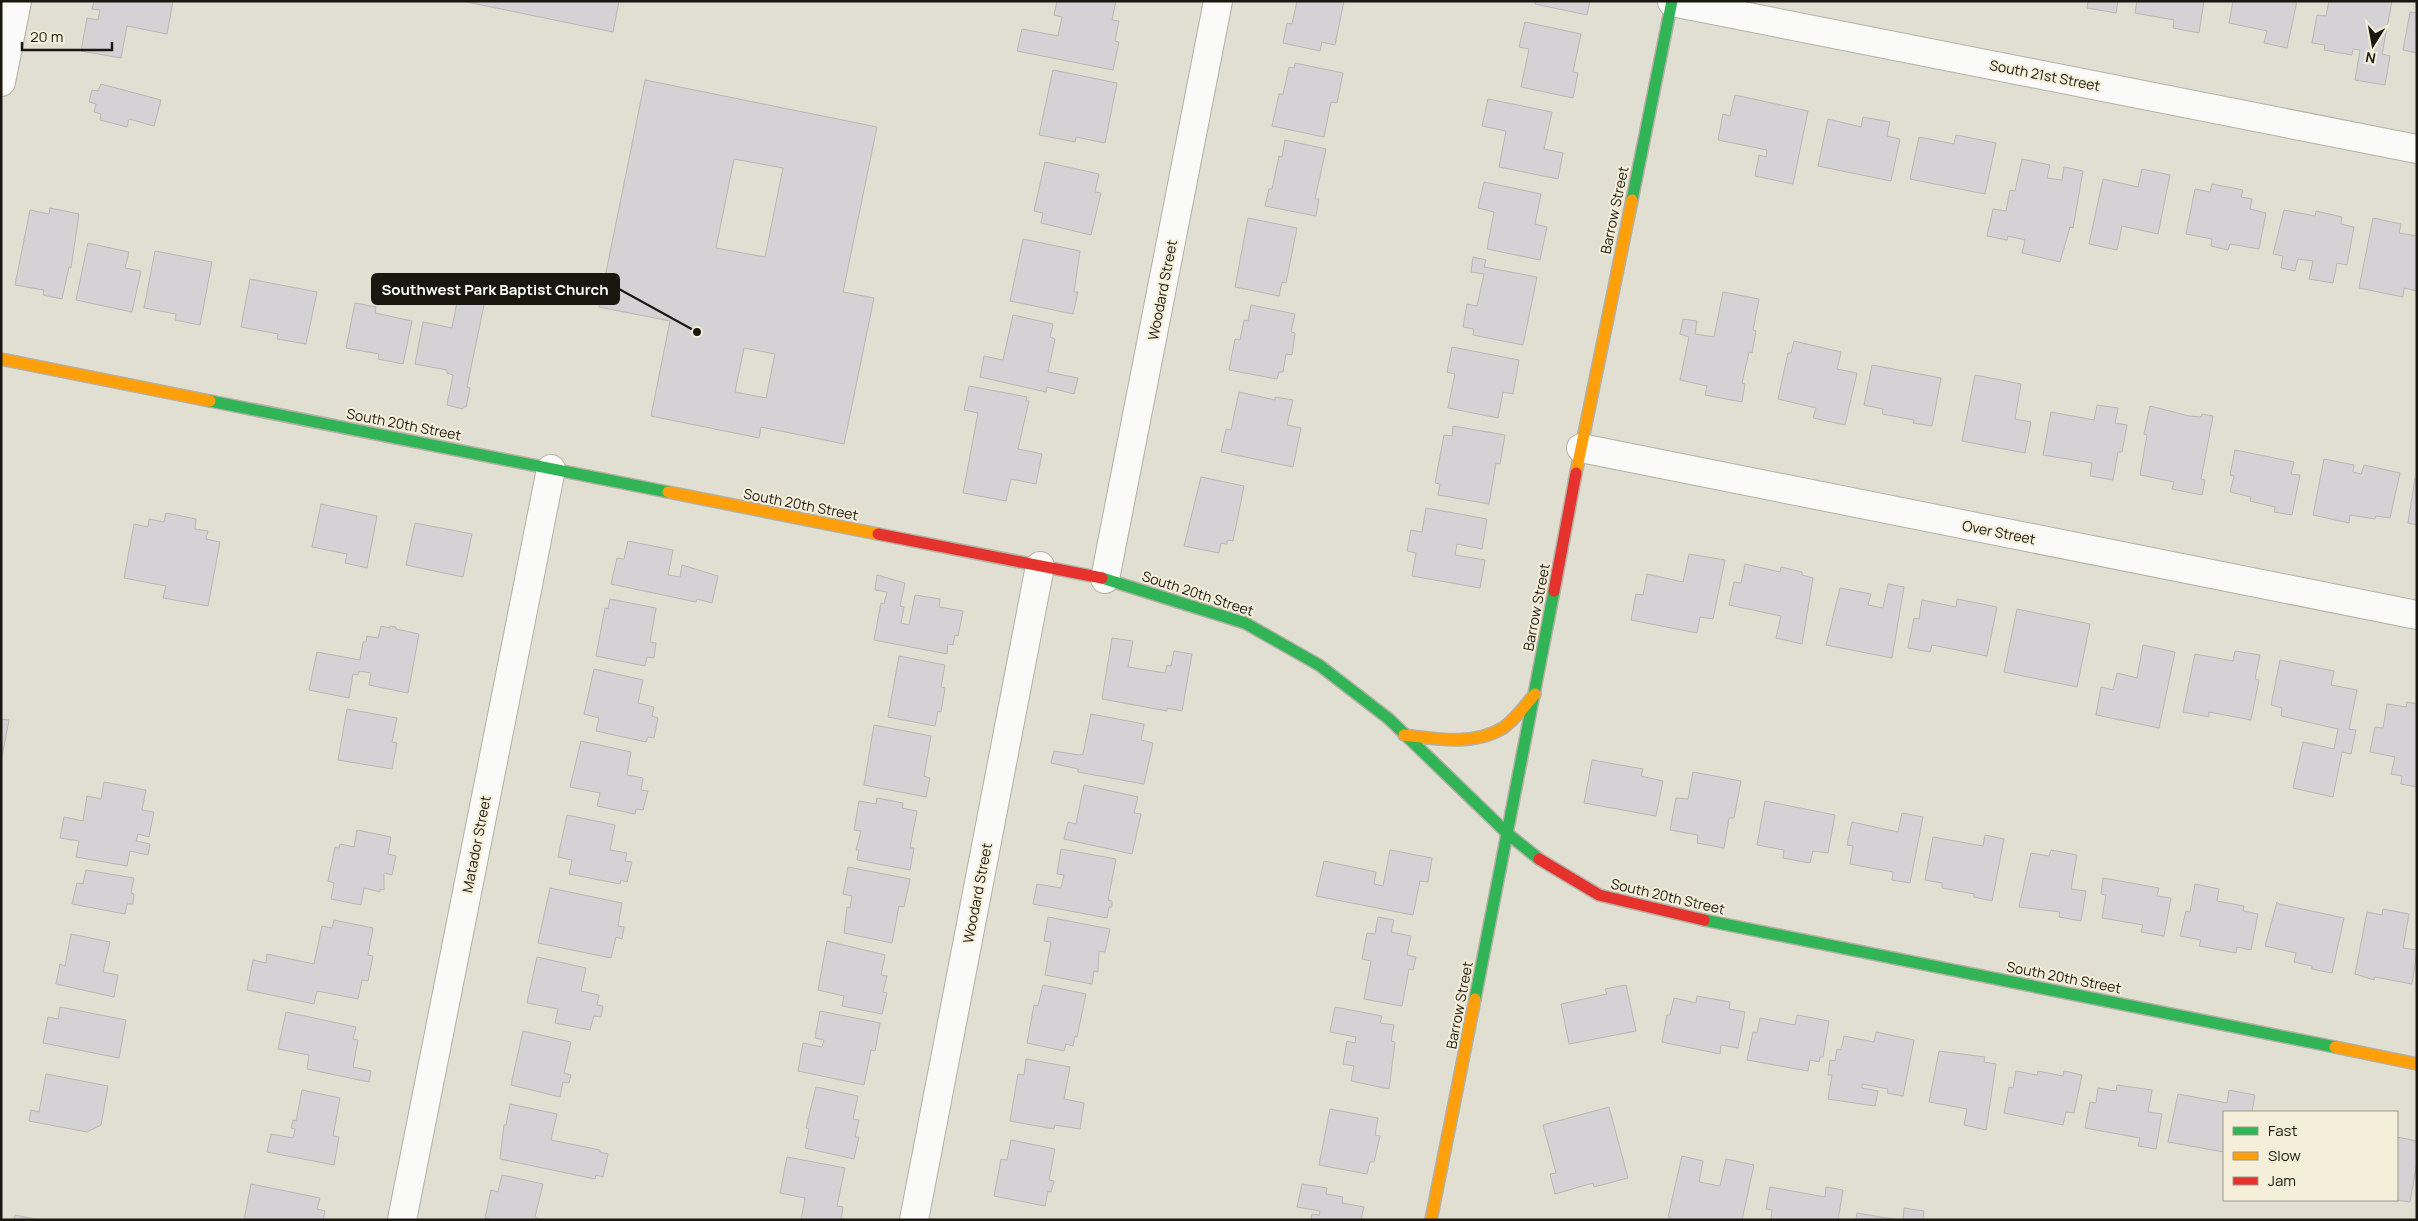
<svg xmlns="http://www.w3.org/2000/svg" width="2418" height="1221" viewBox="0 0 2418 1221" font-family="Manrope,sans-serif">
<rect width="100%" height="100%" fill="#e1ded2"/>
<g fill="#d5d2d6" stroke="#b9b7b5" fill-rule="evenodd">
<polygon points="94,1 173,1 167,34 127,26 121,58 81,51 87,18 98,20 100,10 92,9"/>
<polygon points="462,1 619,1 613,32"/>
<polygon points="1057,1 1116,1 1112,20 1119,21 1115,41 1119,42 1113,70 1017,51 1022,29 1058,36 1062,17 1054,15"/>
<polygon points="1297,1 1344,1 1335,45 1322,42 1320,51 1283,43 1287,23 1292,24"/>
<polygon points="1535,1 1590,1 1587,15 1535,4"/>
<polygon points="2088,1 2118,1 2116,13 2087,8"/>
<polygon points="2137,1 2204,1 2199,33 2173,28 2174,20 2135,13"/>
<polygon points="2233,1 2297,1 2287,48 2264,43 2267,31 2229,23"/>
<polygon points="2329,1 2392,1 2382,54 2390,56 2385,85 2355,80 2360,50 2353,49 2352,55 2324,50 2325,45 2312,43 2317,15 2326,16"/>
<polygon points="2410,12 2417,13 2417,53 2403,50"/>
<polygon points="1525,22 1581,34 1573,72 1578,73 1573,98 1521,87 1529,49 1519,47"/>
<polygon points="1295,63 1343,73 1337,103 1331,102 1324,137 1272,126 1279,94 1283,94 1289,67 1294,68"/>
<polygon points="1053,70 1117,83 1105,143 1076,137 1075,142 1039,135"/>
<path d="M645,80L877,127L843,292L874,298L844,444L761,427L759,438L651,416L670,321L599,307ZM734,159L783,168L765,257L716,248ZM744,348L775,354L766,398L735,392Z"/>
<polygon points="101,84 161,100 154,126 129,119 127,127 100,120 101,114 94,112 96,104 89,102 92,90 98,91"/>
<polygon points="1735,95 1808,111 1793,184 1755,176 1759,155 1766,157 1767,150 1718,140 1723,114 1730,116"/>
<polygon points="1488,99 1552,112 1544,149 1563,153 1558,179 1499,167 1506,131 1482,126"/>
<polygon points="1863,117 1890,122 1887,136 1900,139 1891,181 1818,166 1828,119 1861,127"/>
<polygon points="1956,135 1996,143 1985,194 1910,179 1919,137 1954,144"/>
<polygon points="1285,140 1326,149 1315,199 1319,199 1316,216 1265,206 1269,189 1272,189 1279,156 1282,157"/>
<polygon points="2022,159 2050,165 2047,178 2062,180 2064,167 2083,171 2073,228 2070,227 2060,262 2022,253 2025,240 2008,236 2007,240 1987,236 1993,209 2006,211 2010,190 2015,191"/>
<polygon points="1045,162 1099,174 1095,192 1101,193 1091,235 1041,223 1043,213 1034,211"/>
<polygon points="2142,169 2170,175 2158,234 2122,226 2117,250 2089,244 2103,179 2138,187"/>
<polygon points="1484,182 1541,194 1535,224 1547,227 1540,260 1487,249 1494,212 1478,208"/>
<polygon points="2212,184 2243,190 2241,197 2252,199 2250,209 2266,213 2259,249 2230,244 2228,250 2211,246 2212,239 2186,234 2195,189 2210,192"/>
<polygon points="50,208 79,214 71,268 69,267 62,299 43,295 44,290 15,285 30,210 49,214"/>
<polygon points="2284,210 2315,216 2316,211 2342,217 2341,224 2354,227 2347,265 2337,263 2333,283 2309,279 2313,261 2298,259 2295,271 2281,268 2283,256 2273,254"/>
<polygon points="1248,218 1297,228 1286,283 1282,282 1279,296 1235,287"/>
<polygon points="2373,218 2401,224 2399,233 2417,236 2417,291 2404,288 2403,297 2359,288"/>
<polygon points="1023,239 1080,251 1074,292 1078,292 1073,314 1010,301"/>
<polygon points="88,243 129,252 125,268 141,271 132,312 76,300"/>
<polygon points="155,251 212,262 200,325 175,320 176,314 144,308"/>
<polygon points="1473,257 1486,260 1484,267 1537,277 1523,345 1473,335 1474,329 1463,327 1467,304 1477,306 1484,274 1471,272"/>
<polygon points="462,276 489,281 467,387 470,388 466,407 463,407 463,409 447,405 453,375 447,373 447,370 415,364 423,322 452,328"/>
<polygon points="250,279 317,292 306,344 277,339 278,334 241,327"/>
<polygon points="1723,292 1759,299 1753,330 1756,331 1752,353 1749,352 1742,383 1745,384 1742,402 1705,395 1707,386 1680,380 1689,337 1680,334 1683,319 1697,321 1695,334 1714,337"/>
<polygon points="355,303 376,307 375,313 412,321 403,364 378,359 379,354 346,348"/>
<polygon points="1251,305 1295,314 1291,332 1295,333 1292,355 1286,354 1283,372 1279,372 1277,379 1229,370 1235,339 1240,340 1244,320 1248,321"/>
<polygon points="1013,315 1053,324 1050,337 1055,339 1048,372 1078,378 1074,394 1047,387 1046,392 980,377 984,356 1003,360"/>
<polygon points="1794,341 1841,352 1837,369 1857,373 1845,425 1813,418 1816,408 1778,399 1788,353 1791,353"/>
<polygon points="1452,347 1519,360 1513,394 1503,392 1498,418 1448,408 1455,374 1447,372"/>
<polygon points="1872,365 1941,378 1932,426 1913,423 1914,420 1882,414 1883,409 1864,405"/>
<polygon points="1975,375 2021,384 2015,419 2031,422 2025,453 1962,441"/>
<polygon points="969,386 1027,397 1026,401 1029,401 1018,449 1042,454 1036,484 1011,479 1006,501 963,493 978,413 964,410"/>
<polygon points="1239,392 1275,400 1275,397 1293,400 1287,425 1301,428 1293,467 1221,452 1226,429 1231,430"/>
<polygon points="2097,405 2118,408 2115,423 2127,425 2122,452 2118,452 2113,480 2090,476 2092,463 2043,455 2051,412 2094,420"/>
<polygon points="2150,406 2189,416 2201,417 2202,414 2213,416 2201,479 2205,480 2202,495 2172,489 2174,482 2140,475 2147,435 2144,434"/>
<polygon points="1453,426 1505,435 1500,464 1496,463 1489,504 1438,495 1440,484 1435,483 1444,435 1452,436"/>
<polygon points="2235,450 2294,462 2291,474 2300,475 2292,515 2274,512 2275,507 2250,501 2251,497 2230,492 2234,476 2230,475"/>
<polygon points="2324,459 2354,465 2353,472 2361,474 2364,465 2400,473 2390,518 2376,516 2375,519 2350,515 2349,523 2313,515"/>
<polygon points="1201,477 1244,486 1233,541 1227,540 1227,544 1221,543 1219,553 1184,546"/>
<polygon points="2415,478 2417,478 2417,525 2408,523"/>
<polygon points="321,504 377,516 367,568 345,563 347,554 312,547"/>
<polygon points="1426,508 1487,519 1482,549 1457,544 1455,555 1485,560 1480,588 1412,576 1416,553 1407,551 1411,530 1422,532"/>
<polygon points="166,513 196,519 195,529 208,531 206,539 220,542 208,606 163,598 166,586 124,578 134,524 148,527 149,519 164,522"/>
<polygon points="415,523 472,534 463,577 406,565"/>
<polygon points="628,541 673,550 668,575 680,577 682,565 718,576 712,603 697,599 696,602 611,584 617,558 624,559"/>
<polygon points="1689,554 1725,560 1713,619 1700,617 1697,633 1631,620 1636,594 1643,595 1647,574 1683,582"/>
<polygon points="1745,564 1780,572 1781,567 1802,572 1802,575 1813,578 1802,644 1776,638 1781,616 1729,605 1734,582 1741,583"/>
<polygon points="877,575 905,583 900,606 904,607 901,623 909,625 915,595 940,599 939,607 963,611 958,636 955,635 953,645 948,644 947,654 874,640 881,603 884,604 887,592 875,590"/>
<polygon points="1888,584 1904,587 1892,658 1826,645 1840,588 1871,594 1868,605 1883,608"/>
<polygon points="610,599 656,608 650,642 656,643 654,658 647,657 645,666 596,656 605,608 608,609"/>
<polygon points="1957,599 1997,607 1987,656 1932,645 1930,652 1908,648 1914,618 1919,619 1922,600 1956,607"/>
<polygon points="2017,609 2090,624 2077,687 2004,672"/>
<polygon points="381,626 390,628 390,626 396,627 396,629 419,634 408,693 369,685 371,673 359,671 358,675 353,674 349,698 309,690 317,652 360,660 363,642 366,642 367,636 378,638"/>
<polygon points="1112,638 1133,641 1128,667 1165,673 1167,665 1171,666 1174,651 1192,654 1182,711 1167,708 1167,711 1102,699"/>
<polygon points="2143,645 2175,652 2159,728 2096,715 2101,687 2113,690 2117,673 2137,678"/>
<polygon points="2235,651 2260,655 2255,679 2259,680 2251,720 2209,712 2209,717 2183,712 2195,654 2233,661"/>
<polygon points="899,656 945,665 941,687 945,688 941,712 938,711 935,726 888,717"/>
<polygon points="2280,660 2334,671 2331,685 2357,690 2349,729 2356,730 2351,754 2342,752 2333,797 2293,788 2303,742 2334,749 2338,729 2281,716 2282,708 2271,705"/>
<polygon points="594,669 643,680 638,703 654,707 652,716 658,718 654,738 648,737 646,742 596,731 599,718 584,714"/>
<polygon points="2407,702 2417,704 2417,787 2401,784 2402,776 2391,774 2395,757 2370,752 2375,727 2383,728 2387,704 2406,707"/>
<polygon points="347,709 397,718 392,742 397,743 392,769 338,760"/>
<polygon points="1091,714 1144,724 1141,740 1153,743 1144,784 1078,772 1078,769 1051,763 1054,751 1079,755 1083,754"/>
<polygon points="1,719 9,720 1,762"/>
<polygon points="874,725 931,736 924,776 930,778 926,797 864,785"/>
<polygon points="581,741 631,752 627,775 643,778 641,790 648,791 643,810 636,809 635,814 597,806 600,793 570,787"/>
<polygon points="1592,760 1643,769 1641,776 1663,781 1656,816 1584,803"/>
<polygon points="1693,772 1741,781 1734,818 1729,818 1724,848 1697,843 1698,835 1670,830 1676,798 1688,799"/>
<polygon points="104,782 146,790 142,810 154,812 149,837 138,834 136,841 150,844 148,855 130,851 127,866 76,857 79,841 60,838 64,817 83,821 87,796 101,799"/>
<polygon points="1084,785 1138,797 1134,813 1141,814 1132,854 1064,839 1068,822 1076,824"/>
<polygon points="877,798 903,803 902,808 917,811 910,848 914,848 910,870 857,860 859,850 856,850 861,831 854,830 859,801 876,804"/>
<polygon points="1765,801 1835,815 1828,853 1813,851 1810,863 1783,858 1784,850 1757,845"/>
<polygon points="1902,813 1923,817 1910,883 1892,880 1893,872 1850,864 1853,846 1847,845 1852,822 1898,832"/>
<polygon points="567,815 615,825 610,850 627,853 625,861 632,862 627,882 621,880 620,884 569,874 572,860 558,857"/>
<polygon points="357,830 391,837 388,854 396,856 392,875 384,873 384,890 380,889 380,892 364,888 361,905 331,899 334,883 328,881 335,847 339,848 340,844 354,847"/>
<polygon points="1985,835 2004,839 1992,901 1974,897 1974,894 1942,888 1942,883 1925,880 1933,837 1983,846"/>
<polygon points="1061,849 1116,859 1108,900 1112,901 1112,907 1109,907 1107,918 1033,904 1037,884 1061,888 1064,875 1057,874"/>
<polygon points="1390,850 1432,858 1428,882 1420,881 1413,915 1316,896 1324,861 1376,872 1374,884 1383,886"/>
<polygon points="2051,850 2077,855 2071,889 2086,891 2081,921 2059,917 2060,912 2019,907 2031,853 2049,856"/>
<polygon points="848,867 910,879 904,907 899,906 892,943 844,933 847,907 850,908 852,896 843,894"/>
<polygon points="86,870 134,878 131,893 134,894 133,904 127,904 125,914 72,904 77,883 83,884"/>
<polygon points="2103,878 2159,888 2157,896 2171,898 2164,936 2141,932 2143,925 2102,918 2106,895 2101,894"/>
<polygon points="2195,884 2219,889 2217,901 2244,906 2243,911 2258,914 2251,950 2237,947 2236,953 2199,946 2201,940 2180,936 2186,911 2190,912"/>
<polygon points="550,888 622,903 618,926 624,927 622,939 616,937 611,958 538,943"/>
<polygon points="2277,902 2279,904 2344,918 2332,973 2312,969 2312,966 2294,962 2296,953 2265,946"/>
<polygon points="2383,909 2409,914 2403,948 2417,950 2412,984 2375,977 2374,980 2355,974 2367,912 2382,915"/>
<polygon points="1048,917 1110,929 1105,952 1099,951 1098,972 1094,971 1092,984 1045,975 1051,942 1044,941"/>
<polygon points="1378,917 1394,920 1391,932 1411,936 1407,955 1416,957 1413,970 1409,969 1402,1006 1364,999 1371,961 1362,959 1367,933 1375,934"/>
<polygon points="334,920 373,928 368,955 373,956 368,981 362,980 358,999 317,991 314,1004 247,990 253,960 266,963 267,954 314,964 322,926 332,928"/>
<polygon points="71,934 110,942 103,972 118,975 114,997 56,984 60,964 65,966"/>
<polygon points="827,941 885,955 881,975 887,976 883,992 887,993 882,1014 842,1006 844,996 818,990"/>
<polygon points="537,957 586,968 581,991 599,995 597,1005 603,1006 601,1017 594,1016 590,1030 555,1023 558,1009 527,1003"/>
<polygon points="1043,985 1086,994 1077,1037 1075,1036 1073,1046 1066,1044 1064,1051 1027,1043 1034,1005 1038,1006"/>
<polygon points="1626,985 1636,1031 1569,1044 1561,1004 1607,994 1605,989"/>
<polygon points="1697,996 1730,1002 1729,1009 1745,1012 1738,1048 1721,1045 1720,1054 1662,1042 1667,1015 1670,1015 1674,998 1696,1003"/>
<polygon points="60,1007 126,1020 119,1058 43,1043 48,1017 58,1019"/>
<polygon points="1335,1007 1382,1016 1380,1023 1394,1025 1391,1041 1395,1042 1389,1089 1351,1081 1354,1066 1343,1064 1347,1041 1355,1043 1356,1037 1330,1032"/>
<polygon points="820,1011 880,1023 875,1051 871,1050 864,1085 798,1071 803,1043 822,1047 824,1040 815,1038"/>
<polygon points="286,1012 356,1027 353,1039 358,1040 353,1067 371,1071 369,1082 307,1069 309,1055 278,1049"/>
<polygon points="1797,1015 1829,1021 1823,1057 1820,1057 1819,1062 1810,1060 1808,1071 1747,1060 1753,1032 1757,1033 1760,1018 1795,1025"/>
<polygon points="523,1031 571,1042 564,1073 571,1075 569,1083 563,1082 560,1097 511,1085"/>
<polygon points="1876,1032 1914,1040 1903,1096 1887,1093 1888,1089 1862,1084 1862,1088 1878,1091 1875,1106 1828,1099 1832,1075 1828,1075 1830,1060 1835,1061 1837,1049 1841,1050 1844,1036 1874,1042"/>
<polygon points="1939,1051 1985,1057 1984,1062 1996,1064 1986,1130 1964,1125 1967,1109 1929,1102"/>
<polygon points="1026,1059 1070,1067 1064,1099 1084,1103 1080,1129 1055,1125 1054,1129 1010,1121 1018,1074 1024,1075"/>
<polygon points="2016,1071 2037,1075 2038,1071 2063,1076 2064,1071 2082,1075 2074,1113 2066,1112 2063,1125 2004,1113 2009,1087 2013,1088"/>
<polygon points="46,1074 108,1086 101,1125 87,1132 29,1121 31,1110 39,1112"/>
<polygon points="2117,1085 2152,1090 2148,1112 2162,1114 2156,1149 2138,1146 2140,1138 2085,1128 2090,1102 2096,1103 2098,1088 2116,1091"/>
<polygon points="816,1087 858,1096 853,1119 859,1120 855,1137 859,1137 854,1159 805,1148 809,1129 806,1128"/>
<polygon points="302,1090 340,1098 333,1136 339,1137 334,1165 267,1152 271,1134 293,1138 295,1129 291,1128 293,1120 296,1121"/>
<polygon points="2229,1090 2255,1095 2252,1112 2224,1112 2224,1152 2168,1142 2178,1094 2227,1103"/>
<polygon points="510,1104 557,1114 551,1140 600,1150 600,1152 608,1154 603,1177 596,1175 595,1179 500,1159 504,1125 506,1125"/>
<polygon points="1609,1107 1628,1178 1594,1187 1593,1183 1555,1194 1550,1174 1556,1173 1543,1125"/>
<polygon points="1330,1109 1378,1118 1375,1135 1380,1136 1374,1162 1370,1162 1367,1174 1319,1165"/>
<polygon points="2397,1137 2417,1141 2417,1162 2410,1202 2397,1200"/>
<polygon points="1011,1140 1055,1149 1049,1180 1054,1181 1051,1192 1048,1191 1045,1206 994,1196 1001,1159 1007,1160"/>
<polygon points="1682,1156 1703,1161 1699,1182 1720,1186 1726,1159 1754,1165 1742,1220 1671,1220 1671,1217 1668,1217"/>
<polygon points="787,1157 845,1168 837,1206 843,1207 841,1220 801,1220 805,1198 780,1193"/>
<polygon points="502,1175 543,1184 535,1217 542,1220 493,1220 485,1218 491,1190 498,1192"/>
<polygon points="251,1184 320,1198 317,1209 325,1211 323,1220 244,1220"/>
<polygon points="1302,1184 1327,1188 1326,1194 1343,1197 1342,1203 1364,1207 1361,1220 1311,1220 1312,1214 1319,1215 1320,1211 1297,1207"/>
<polygon points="1770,1187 1825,1197 1826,1187 1843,1190 1838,1220 1771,1220 1772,1210 1766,1209"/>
<polygon points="1904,1208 1924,1211 1923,1220 1903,1220"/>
<polygon points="1857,1213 1899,1220 1856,1220"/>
<polygon points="15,1215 39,1220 14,1220"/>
</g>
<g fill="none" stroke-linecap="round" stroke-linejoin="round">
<defs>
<g id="street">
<polyline points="1672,2 2417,149"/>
<polyline points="1,82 17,1"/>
<polyline points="1581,448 2417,615"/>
<polyline points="1105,579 1218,1"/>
<polyline points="402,1220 551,469"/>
<polyline points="914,1220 1040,566"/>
</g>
<g id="fast">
<polyline points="1632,200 1672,1"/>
<polyline points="210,401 668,492"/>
<polyline points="1102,578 1245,623 1319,665 1389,719 1508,834 1539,859"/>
<polyline points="1704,920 2335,1047"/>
<polyline points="1475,999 1554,591"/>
</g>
<g id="slow">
<polyline points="1,359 210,401"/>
<polyline points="1576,473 1632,200"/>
<polyline points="668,492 878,534"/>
<path d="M1404,735C1436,739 1474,746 1503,728C1516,719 1525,705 1535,694"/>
<polyline points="2335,1047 2417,1064"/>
<polyline points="1431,1220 1475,999"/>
</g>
<g id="jam">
<polyline points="878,534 1102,578"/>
<polyline points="1554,591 1576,473"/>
<polyline points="1539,859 1599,895 1704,920"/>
</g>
</defs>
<use href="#street" stroke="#b3b0a7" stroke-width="30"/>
<use href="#fast" stroke="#b3b0a7" stroke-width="14"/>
<use href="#slow" stroke="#b3b0a7" stroke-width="14"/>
<use href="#jam" stroke="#b3b0a7" stroke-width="14"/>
<use href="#street" stroke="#fafaf8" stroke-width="28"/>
<use href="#fast" stroke="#30b455" stroke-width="11"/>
<use href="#slow" stroke="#ff9f0a" stroke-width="11"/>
<use href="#jam" stroke="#e5322d" stroke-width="11"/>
</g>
<g text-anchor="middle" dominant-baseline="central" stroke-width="4" stroke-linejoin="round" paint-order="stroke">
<g font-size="14" fill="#191710" stroke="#f5efd9">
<text transform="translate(2045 75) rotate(11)">South 21st Street</text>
<text transform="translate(1614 210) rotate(-78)">Barrow Street</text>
<text transform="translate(1162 290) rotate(-79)">Woodard Street</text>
<text transform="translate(404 424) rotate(11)">South 20th Street</text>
<text transform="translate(801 504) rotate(11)">South 20th Street</text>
<text transform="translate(1999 532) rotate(11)">Over Street</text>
<text transform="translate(1198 593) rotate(18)">South 20th Street</text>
<text transform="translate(1536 607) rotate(-79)">Barrow Street</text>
<text transform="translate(476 844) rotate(-79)">Matador Street</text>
<text transform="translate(977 893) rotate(-79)">Woodard Street</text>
<text transform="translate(1668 896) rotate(13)">South 20th Street</text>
<text transform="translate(2064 977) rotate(11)">South 20th Street</text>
<text transform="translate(1459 1005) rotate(-79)">Barrow Street</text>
</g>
</g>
<path fill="none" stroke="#191710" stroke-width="2" d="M697 332L619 289"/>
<circle fill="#191710" stroke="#f5efd9" stroke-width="2" cx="697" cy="332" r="5"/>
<rect fill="#191710" stroke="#191710" stroke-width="2" x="372" y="274" width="247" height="30" rx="5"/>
<g font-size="15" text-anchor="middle" font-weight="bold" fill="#fff">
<text x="495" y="295">Southwest Park Baptist Church</text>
</g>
<rect width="2418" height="1221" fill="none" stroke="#191710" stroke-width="5"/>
<rect x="2223" y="1111" width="175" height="90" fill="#f5efd9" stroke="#9d9989"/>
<rect x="2233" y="1127" width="25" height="8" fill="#30b455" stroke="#9d9989"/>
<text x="2268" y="1136" font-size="15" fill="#191710">Fast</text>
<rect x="2233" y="1152" width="25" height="8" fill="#ff9f0a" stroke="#9d9989"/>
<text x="2268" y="1161" font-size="15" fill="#191710">Slow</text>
<rect x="2233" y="1177" width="25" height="8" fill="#e5322d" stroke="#9d9989"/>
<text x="2268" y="1186" font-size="15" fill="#191710">Jam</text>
<g transform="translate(2373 45) rotate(191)" stroke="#f5efd9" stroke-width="4" paint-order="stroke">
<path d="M0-4L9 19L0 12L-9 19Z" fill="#191710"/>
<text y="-8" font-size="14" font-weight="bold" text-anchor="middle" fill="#191710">N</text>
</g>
<path d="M22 42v8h90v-8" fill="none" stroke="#191710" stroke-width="2.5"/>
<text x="30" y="42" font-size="15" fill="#191710" stroke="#f5efd9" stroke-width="4" paint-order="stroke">20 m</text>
</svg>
